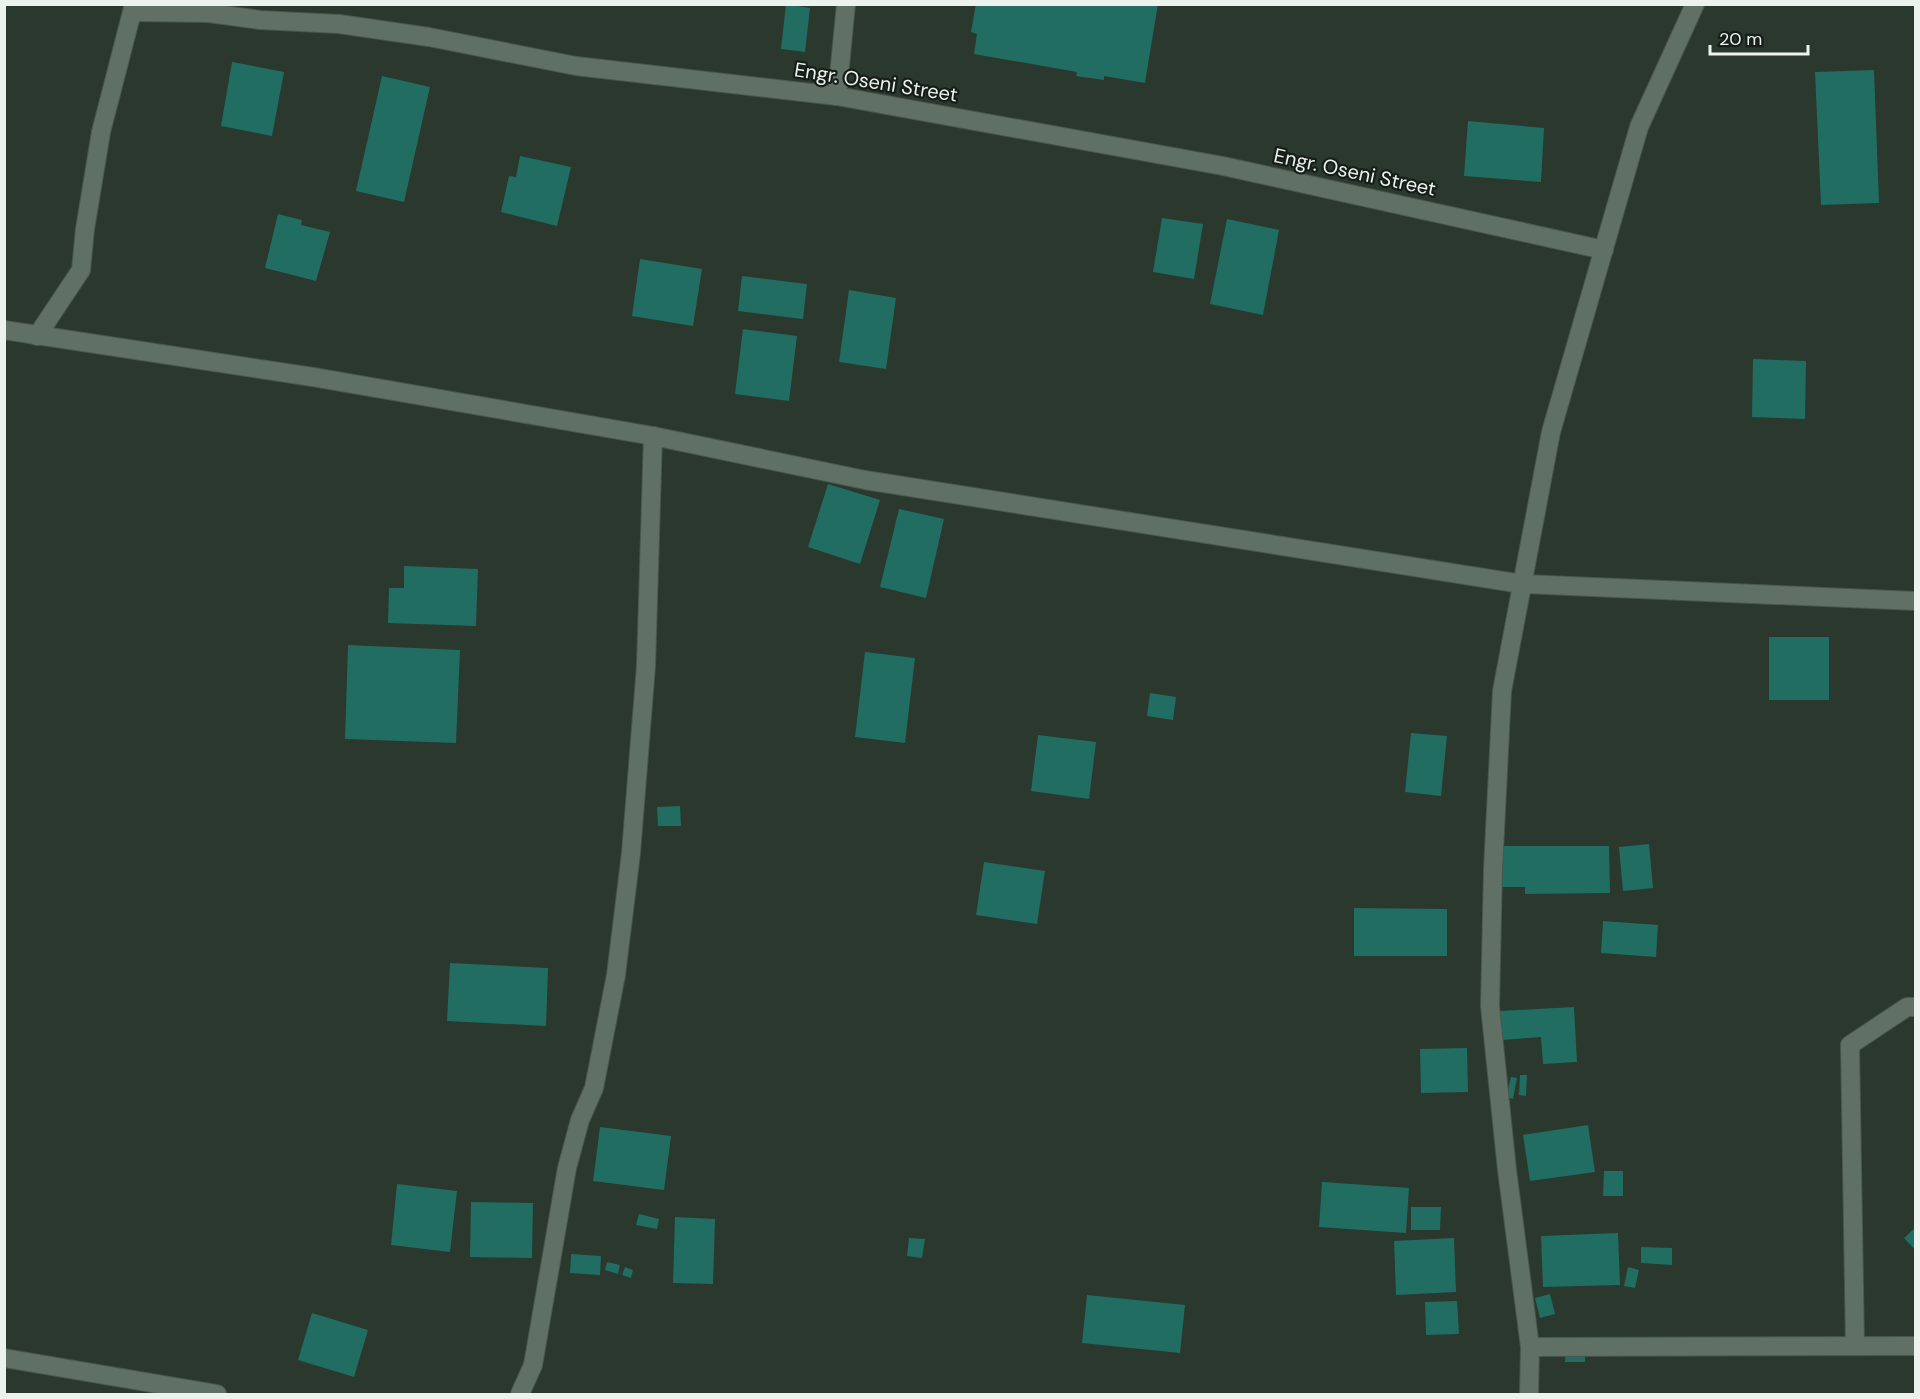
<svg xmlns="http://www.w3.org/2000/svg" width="1920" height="1399" viewBox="0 0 1920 1399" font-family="'DM Sans',sans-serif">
<rect width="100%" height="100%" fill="#2a382d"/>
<g fill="#216d62">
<polygon points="786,4 810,8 805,52 781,49"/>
<polygon points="976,4 1158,4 1145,83 1104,76 1104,80 1076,76 1077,72 974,54 977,34 971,32"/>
<polygon points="232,62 284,72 272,136 221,126"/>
<polygon points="1874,70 1879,203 1821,205 1815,72"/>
<polygon points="382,76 430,87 404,202 356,191"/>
<polygon points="1468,121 1544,128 1541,182 1464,176"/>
<polygon points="520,156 571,167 557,226 501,212 509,176 516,177"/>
<polygon points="278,214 302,220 301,225 330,232 316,281 265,268"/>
<polygon points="1162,218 1203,224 1194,279 1153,272"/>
<polygon points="1227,219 1279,230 1263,315 1210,304"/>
<polygon points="640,259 702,269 693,326 632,316"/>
<polygon points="742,276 807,284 803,319 738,311"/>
<polygon points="849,290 896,298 886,369 839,362"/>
<polygon points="743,329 797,336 789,401 735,394"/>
<polygon points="1753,359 1806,361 1805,419 1752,417"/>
<polygon points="828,484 880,500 860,564 808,547"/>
<polygon points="899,509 944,519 926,598 880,587"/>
<polygon points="404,566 478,569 476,626 388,623 389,588 404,588"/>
<rect x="1769" y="637" width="60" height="63"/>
<polygon points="348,645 460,650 456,743 345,739"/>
<polygon points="865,652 915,658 905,743 855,737"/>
<polygon points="1150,693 1176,697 1173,720 1147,716"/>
<polygon points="1411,733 1447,736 1441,796 1405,792"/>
<polygon points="1038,735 1096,742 1089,799 1031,791"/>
<polygon points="680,806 681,826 658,826 657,807"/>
<polygon points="1649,844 1653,888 1623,891 1619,847"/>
<polygon points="1500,846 1609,846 1610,893 1525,894 1525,887 1500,887"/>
<polygon points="984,862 1045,871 1037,924 976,915"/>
<polygon points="1354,908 1447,909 1447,956 1354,956"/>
<polygon points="1603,921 1658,925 1656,957 1601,953"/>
<polygon points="450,963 548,968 546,1026 447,1021"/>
<polygon points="1574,1007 1577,1062 1543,1064 1541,1037 1501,1040 1500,1011"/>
<polygon points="1467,1048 1468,1092 1421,1093 1420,1049"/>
<polygon points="1520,1075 1527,1075 1526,1096 1519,1095"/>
<polygon points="1511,1077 1517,1078 1513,1099 1506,1097"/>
<polygon points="1588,1125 1595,1172 1530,1181 1523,1135"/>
<polygon points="600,1127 671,1136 664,1190 593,1181"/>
<polygon points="1604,1171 1623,1171 1623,1196 1603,1196"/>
<polygon points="1322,1182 1409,1188 1406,1233 1319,1227"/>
<polygon points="397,1184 457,1191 450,1252 391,1245"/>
<polygon points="471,1202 533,1203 532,1258 470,1257"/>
<polygon points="1411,1207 1441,1207 1440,1230 1411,1230"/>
<polygon points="639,1214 659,1219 657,1229 636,1225"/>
<polygon points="675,1217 715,1219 713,1284 673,1283"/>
<polygon points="1916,1227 1916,1251 1904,1238"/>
<polygon points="1618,1233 1620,1285 1543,1287 1541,1236"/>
<polygon points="909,1238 925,1239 922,1258 907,1256"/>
<polygon points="1454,1238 1456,1292 1396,1295 1394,1241"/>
<polygon points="1641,1247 1672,1248 1672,1265 1641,1263"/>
<polygon points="571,1254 601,1256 600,1275 570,1273"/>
<polygon points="607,1262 620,1265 618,1274 605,1270"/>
<polygon points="625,1267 633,1270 631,1278 622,1275"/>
<polygon points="1628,1267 1639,1270 1635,1288 1624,1286"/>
<polygon points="1550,1294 1555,1314 1540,1318 1535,1298"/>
<polygon points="1087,1295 1185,1305 1180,1353 1082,1343"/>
<polygon points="1457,1301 1459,1334 1426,1335 1425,1302"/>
<polygon points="312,1313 368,1330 354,1377 298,1360"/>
<polygon points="1566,1350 1585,1350 1585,1362 1565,1362"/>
</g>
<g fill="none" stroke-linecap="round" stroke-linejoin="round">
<defs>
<g id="minor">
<polyline points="133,12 209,13 260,20 339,24 429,37 576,66 837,96 1223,166 1604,250"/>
<polyline points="837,96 846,4"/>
<polyline points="4,330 313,377 653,436 865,480 1522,584 1916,601"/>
<polyline points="37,336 81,270 85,229 101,132 134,4"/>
<polyline points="1855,1346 1850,1045 1907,1007 1916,1007"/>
<polyline points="1530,1347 1916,1346"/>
<polyline points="4,1358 217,1394"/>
<polyline points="520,1394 533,1365 567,1168 580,1120 594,1088 616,975 631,853 646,666 653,436"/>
<polyline points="1529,1394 1530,1347 1507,1170 1490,1006 1493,870 1502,691 1551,432 1639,127 1695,4"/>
</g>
</defs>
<use href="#minor" stroke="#4a564e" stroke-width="20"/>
<use href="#minor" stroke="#617064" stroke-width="18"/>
</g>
<g text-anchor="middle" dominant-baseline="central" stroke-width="4.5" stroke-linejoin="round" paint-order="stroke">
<g font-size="20" fill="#ebf3ec" stroke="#171d19">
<text transform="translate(876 82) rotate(9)">Engr. Oseni Street</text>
<text transform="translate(1355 172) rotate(12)">Engr. Oseni Street</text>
</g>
</g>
<rect width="1920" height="1399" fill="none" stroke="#ebf3ec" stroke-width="12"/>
<path d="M1710 45v9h98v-9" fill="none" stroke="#ebf3ec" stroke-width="3"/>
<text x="1719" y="45" font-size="18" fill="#ebf3ec" stroke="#171d19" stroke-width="4.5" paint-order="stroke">20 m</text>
</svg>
